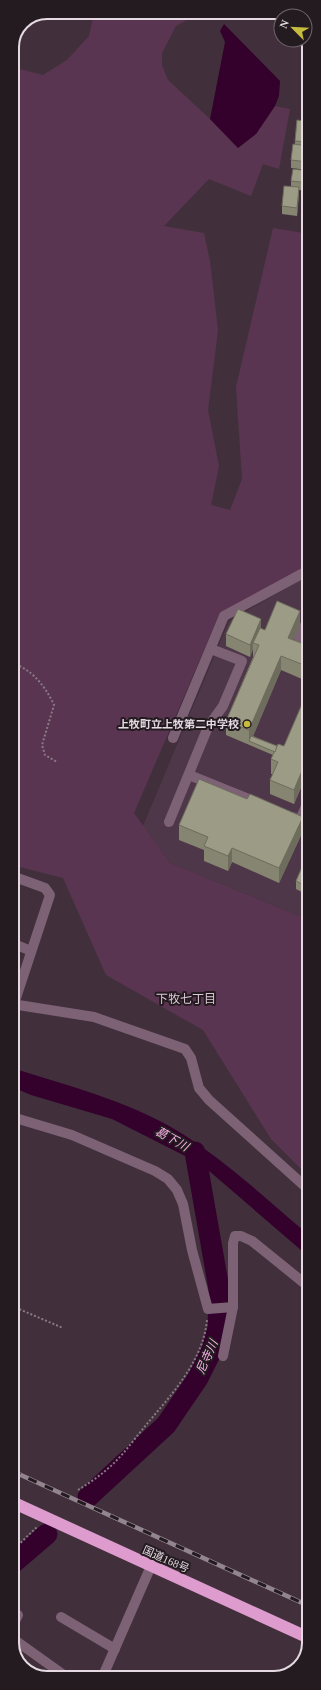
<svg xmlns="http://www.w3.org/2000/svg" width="321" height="1690" viewBox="0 0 321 1690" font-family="'Times New Roman','Noto Sans JP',serif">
<rect width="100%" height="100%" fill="#41303c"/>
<polygon fill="#4e3748" points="309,575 309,920 170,863 143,826 229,621"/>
<polygon fill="#5a3551" points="94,12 201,12 176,26 162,53 162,65 168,80 210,119 238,148 256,134 275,106 290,109 279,169 263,164 251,196 209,179 164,226 204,233 210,261 218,330 208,410 219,466 211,505 230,510 242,479 236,387 273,228 309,234 309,565 219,615 134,813 170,863 309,920 309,1177 271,1139 203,1030 106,975 63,878 12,865 12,67 43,75 67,60 89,36"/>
<g fill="#34002c">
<polygon points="224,24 280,81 279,96 275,106 256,134 238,148 210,119 225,42 220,31"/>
<path d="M12,1068C68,1086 126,1100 176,1130C224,1159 266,1199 309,1235V1257L201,1164L112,1119L31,1095L12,1087Z"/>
</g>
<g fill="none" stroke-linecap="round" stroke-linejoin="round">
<g stroke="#34002c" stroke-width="21">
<polyline points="88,1497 166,1425 198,1378 212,1350 218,1328 219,1289 195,1152"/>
<polyline points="12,1564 47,1534"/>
</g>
<g stroke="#887a84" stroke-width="2" stroke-dasharray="2 2" stroke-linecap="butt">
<path d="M12,663C33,670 45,686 54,705L42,745L45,755L57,762"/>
<polyline points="12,1306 63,1328"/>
<path d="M78,1490C91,1482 104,1473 115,1462C126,1451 136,1437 146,1425C172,1394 203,1361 207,1320"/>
<polyline points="12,1551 38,1526"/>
</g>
<g stroke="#7d6276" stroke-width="10">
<polyline points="309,596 306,601 309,608"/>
<polyline points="309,617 299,638 303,646 309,649"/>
<polyline points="173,738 224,616 309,570"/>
<polyline points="189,775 259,803"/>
<polyline points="292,817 300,820 309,799"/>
<polyline points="169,822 208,727 223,706 242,661 211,649"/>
<polyline points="12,876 45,888 50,895 14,1004"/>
<polyline points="12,943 31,951"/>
<polyline points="12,1004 94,1017 185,1049 191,1058 199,1088 209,1100 309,1190"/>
<polyline points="12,1117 72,1135 155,1171 168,1179 177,1190 183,1204 192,1250 208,1309 233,1307"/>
<polyline points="223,1356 233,1307 233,1243 235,1236 241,1236 252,1241 309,1287"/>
<polyline points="61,1617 115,1649"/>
<polyline points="12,1627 18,1615"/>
<polyline points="12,1638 68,1678"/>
<polyline points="102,1678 151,1566"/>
</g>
<polyline stroke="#de9bcd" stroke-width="12" points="12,1502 309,1638"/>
<defs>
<polyline id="rail" points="12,1471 309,1606"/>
</defs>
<use href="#rail" stroke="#93858f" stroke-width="4.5"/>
<use href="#rail" stroke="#231b20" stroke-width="3" stroke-dasharray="9" stroke-linecap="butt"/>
</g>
<g fill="#868572">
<polygon points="309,88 309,111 307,111 307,102"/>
<polygon points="309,122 309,161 308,170 291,168 291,160 295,144 295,141"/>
<polygon points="309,171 309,191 299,190 297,216 282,214 282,206 291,186 291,181"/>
<polygon points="300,625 293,640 304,644 309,638 309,682 281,670 253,736 277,746 284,746 309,688 309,769 294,804 270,794 270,780 273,774 271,774 271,759 273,755 226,735 226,721 253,657 253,649 250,657 226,646 226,634 261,629 265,630"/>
<polygon points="179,825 303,831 279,883 232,862 228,871 204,861 204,850 179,840"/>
<polygon points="309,851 309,897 307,896 307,893 306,894 296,889 296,881"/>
</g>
<g fill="#6d6c5d">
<polygon points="309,153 309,161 308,170 308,162"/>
<polygon points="299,187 299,195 297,216 297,208"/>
<polygon points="300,611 300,625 288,652 288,638"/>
<polygon points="261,619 261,631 253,643 253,649 250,657 250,645"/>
<polygon points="281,656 281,670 251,741 249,741 249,730"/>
<polygon points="309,754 309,769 294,804 294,790"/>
<polygon points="303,817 303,831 279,883 279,868"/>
<polygon points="232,848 232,862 228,871 228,856"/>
</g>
<g fill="#9c9b85" stroke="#6d6c5d">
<polygon points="309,88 309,103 307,102"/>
<polygon points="297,120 309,122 309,142 295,141"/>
<polygon points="293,144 309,146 308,162 291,160"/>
<polygon points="293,169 309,171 309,183 291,181"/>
<polygon points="284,186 299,187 297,208 282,206"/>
<polygon points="277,601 300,611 288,638 309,646 309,667 281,656 249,730 226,721 259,645 253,643 260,628 265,630"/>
<polygon points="238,609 261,619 250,645 226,634"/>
<polygon points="307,637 309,638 309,646 304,644"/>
<polygon points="309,688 309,754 294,790 270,780 278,762 271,759 278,744 284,746"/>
<polygon points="251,736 277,746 275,752 249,741"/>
<polygon points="199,779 247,799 250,794 303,817 279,868 232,848 228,856 204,846 208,837 179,825"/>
<polygon points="309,851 309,879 306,886 296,881"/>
<polygon points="309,879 309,885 307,884"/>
</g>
<circle fill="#c5bc3d" stroke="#231b20" stroke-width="1.5" cx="247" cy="724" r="4"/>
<g text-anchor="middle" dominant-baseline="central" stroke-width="4" stroke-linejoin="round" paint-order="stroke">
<g font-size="11" font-weight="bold" fill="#e5dae2" stroke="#231b20" text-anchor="end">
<text x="239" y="724">上牧町立上牧第二中学校</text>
</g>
<g font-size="11" fill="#e5dae2" stroke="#231b20">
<text transform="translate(166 1559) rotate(24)">国道168号</text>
</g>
<g font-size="12" fill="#ddc7d7" stroke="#231b20">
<text x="186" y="999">下牧七丁目</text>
</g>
<g font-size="12" font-style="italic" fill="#f8b2e6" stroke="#231b20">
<text transform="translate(172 1139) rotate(29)">葛下川</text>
<text transform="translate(207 1357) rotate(-66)">尼寺川</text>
</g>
</g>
<path d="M0 0H321V1690H0ZM47 19H274A28 28 0 0 1 302 47V1643A28 28 0 0 1 274 1671H47A28 28 0 0 1 19 1643V47A28 28 0 0 1 47 19Z" fill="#231b20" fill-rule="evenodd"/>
<path fill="none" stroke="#e5dae2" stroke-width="2" d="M47 19H274A28 28 0 0 1 302 47V1643A28 28 0 0 1 274 1671H47A28 28 0 0 1 19 1643V47A28 28 0 0 1 47 19Z"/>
<g transform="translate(293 28) rotate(294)"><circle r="19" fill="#231b20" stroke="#71676e"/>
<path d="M0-3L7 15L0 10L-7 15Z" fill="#c5bc3d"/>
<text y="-6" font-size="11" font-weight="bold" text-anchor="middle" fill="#e5dae2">N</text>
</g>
</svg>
